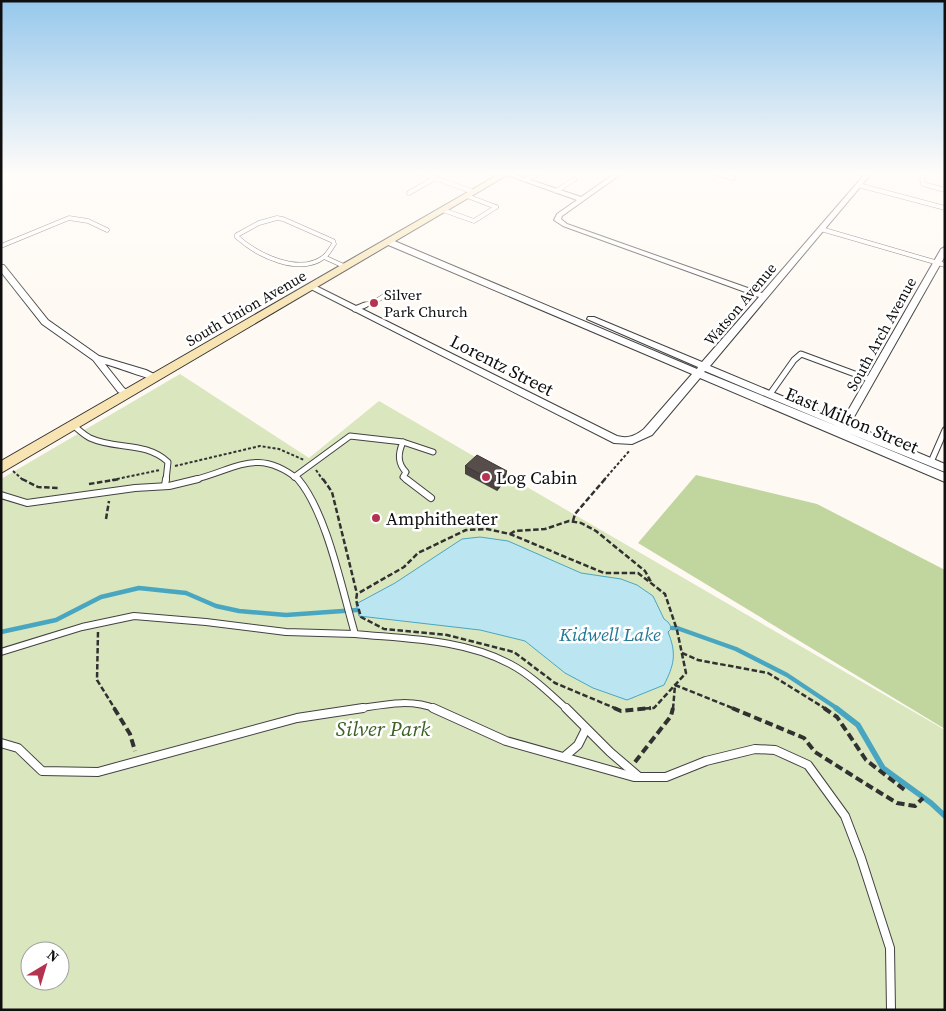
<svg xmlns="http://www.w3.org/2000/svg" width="946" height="1011" viewBox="0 0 946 1011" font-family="'Source Serif 4',serif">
<rect width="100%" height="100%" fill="#fef9f2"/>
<path fill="#dae6be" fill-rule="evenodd" d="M180,374L309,458L379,401L945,730V1010H1V479ZM30,951H60V981H30Z"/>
<polygon fill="#c1d59f" points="696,475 817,504 945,570 945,729 638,543"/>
<path fill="#bbe6f1" stroke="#49a6c1" d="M480,537L508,541L581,573L621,579L637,585L653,596L664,619L668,622L672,628L668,632C677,654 674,665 664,685L627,700L593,688L565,673L525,641L480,630L359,616L356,604L395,583L462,539Z"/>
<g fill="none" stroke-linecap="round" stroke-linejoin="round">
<g stroke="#49a6c1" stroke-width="4.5">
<polyline points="672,628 677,628 736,649 787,675 838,709"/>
<polyline points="1,632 56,620 101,597 139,588 186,593 216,606 239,611 286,615 357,610"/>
</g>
<polyline stroke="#49a6c1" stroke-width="5.5" points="836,708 858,725 883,768 931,803 945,816"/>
<defs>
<g id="service-far3">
<polyline points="423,174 474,192"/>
<polyline points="718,174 733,178"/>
<polyline points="925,174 922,179 923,184 945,190"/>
<polyline points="525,180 537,174"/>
<polyline points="858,185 945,208"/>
<polyline points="556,191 575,179"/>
<polyline points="409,193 435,178"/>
<polyline points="467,196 496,207"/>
<polyline points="443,210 474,221 496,207"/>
<path d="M277,218L283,219L333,241L334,244C331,248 328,254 324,257C299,276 257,255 237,237V235L259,223Z"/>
<polyline points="821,229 945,265"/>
<polyline points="1,246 69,218 88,221 107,230"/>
<polyline points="324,257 346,267"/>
<polyline points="362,306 376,301 392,291"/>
</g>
<g id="service-far2">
<polyline points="355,309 365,305"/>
<polyline points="770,394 794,360 801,354 871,380"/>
<path d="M74,426C79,430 84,435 90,438C116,450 145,441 168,462L166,480"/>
<polyline points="403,442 433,452"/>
<polyline points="931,462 945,430"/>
<path d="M294,477L350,436L403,442C398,453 397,463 406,472L403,477L407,480"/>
<path d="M193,480C236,470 257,446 299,480"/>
</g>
<g id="service-far1">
<path d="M298,479C327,513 342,590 355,634C406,639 464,639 510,664C531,675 549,693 567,709"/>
<polyline points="406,479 431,498"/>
<polyline points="165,486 166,479"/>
<polyline points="1,495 27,503 135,488 169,486 198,479"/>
<polyline points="1,652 82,627 134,616 206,622 286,632 355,634"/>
<path d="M355,709C382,705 410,698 436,709"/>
</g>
<g id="service">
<polyline points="433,708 506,741 634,777 666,777 706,761 755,749 775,750 808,765 845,816 861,858 890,948 891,1010"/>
<polyline points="566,708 610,752 638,776"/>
<polyline points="1,743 18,748 42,771 98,772 297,718 363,708"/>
<polyline points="564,757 578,745 586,729"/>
</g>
<g id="minor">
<path d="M504,174H513L581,197L614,174H621L562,216L561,219L567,224L762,293L865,174H871L710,366L842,421L941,249L945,247V256L850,424L945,464V472L846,432L945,473V482L700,378L652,435L632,444L614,443L307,287L314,285L617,436C628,439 635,436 644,429L692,374L386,244V240H392L697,369L698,367L587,319L588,317H594L702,362L759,297L563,226L554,220L557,214L577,200ZM705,371L839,427L704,372Z"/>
<path d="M1,265H4L48,320L99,356L146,370L158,376V380C153,381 114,366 105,364L124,388L132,394L127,397L118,392L93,360L42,324L1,272Z"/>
</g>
<polygon id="secondary" points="499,174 509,174 1,473 1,461"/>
</defs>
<use href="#service-far3" stroke="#424242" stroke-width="5"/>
<use href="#service-far2" stroke="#424242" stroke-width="7"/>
<use href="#service-far1" stroke="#424242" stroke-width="8"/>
<use href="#service" stroke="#424242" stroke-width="10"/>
<use href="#minor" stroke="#424242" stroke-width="2"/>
<use href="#secondary" stroke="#313131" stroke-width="2"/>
<g stroke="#313131" stroke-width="2" stroke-dasharray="3 2" stroke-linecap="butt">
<polyline points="175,466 260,446 279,449 304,460"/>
<polyline points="316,470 323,480"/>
<polyline points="13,471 23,480"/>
<polyline points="112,480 160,470"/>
<polyline points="604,480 630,450"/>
</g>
<g stroke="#313131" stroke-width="2.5" stroke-dasharray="5.5 2.5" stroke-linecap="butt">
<polyline points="22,479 38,487 59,488"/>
<polyline points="323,479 332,492 357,594"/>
<polyline points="89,484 120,479"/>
<polyline points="106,519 109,501"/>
<polyline points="573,521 575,514 605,479"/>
<polyline points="510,534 515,531 545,529 569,521 581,523 596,531 645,571 651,582"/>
<polyline points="98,632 97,680 115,709"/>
<polyline points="682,653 698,660 768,673 826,709"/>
<polyline points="617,709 555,683 514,652 447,635 384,629 361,617 356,600 357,594 404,567 418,553 466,530 487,529 510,534 604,573 638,573 665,594 677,630 686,673 654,708 638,709"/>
<polyline points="673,709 675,685 735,709"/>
</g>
<g stroke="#313131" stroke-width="4" stroke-dasharray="8 4" stroke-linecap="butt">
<polyline points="114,708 130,734 135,751"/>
<polyline points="614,708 621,711 651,708"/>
<polyline points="732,708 804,738 815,752 874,789 897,803 915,806 923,798"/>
<polyline points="824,708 837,717 866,760 906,791"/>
<polyline points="635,762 671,716 673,708"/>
</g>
<use href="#service-far3" stroke="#fff" stroke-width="4"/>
<use href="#service-far2" stroke="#fff" stroke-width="5"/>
<use href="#service-far1" stroke="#fff" stroke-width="6"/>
<use href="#service" stroke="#fff" stroke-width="8"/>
<use href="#minor" fill="#fff" fill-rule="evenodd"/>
<use href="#secondary" fill="#f8e4b3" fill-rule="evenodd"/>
</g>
<polygon fill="#4b4341" points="465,466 506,480 497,491 465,474"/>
<polygon fill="#3d3735" points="507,471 506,480 497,491 497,483"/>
<polygon fill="#574e4c" stroke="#3d3735" points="477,455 507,471 497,483 465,466"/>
<linearGradient id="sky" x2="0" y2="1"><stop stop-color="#96c8ec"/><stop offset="0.55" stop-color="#fffcf9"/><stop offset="1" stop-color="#fffcf9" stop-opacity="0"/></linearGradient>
<rect width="946" height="315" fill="url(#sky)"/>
<g fill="#b33350" stroke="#fff" stroke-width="2">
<circle cx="374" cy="303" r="5"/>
<circle cx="486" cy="477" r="5"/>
<circle cx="376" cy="518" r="5"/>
</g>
<g text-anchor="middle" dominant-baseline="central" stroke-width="5" stroke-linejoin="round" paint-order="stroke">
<g font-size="15" fill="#0f0f0f" stroke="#fff" text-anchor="start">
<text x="384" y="294">Silver<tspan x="384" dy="17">Park Church</tspan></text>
</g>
<g font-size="15" fill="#0f0f0f" stroke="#fff">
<text transform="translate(740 304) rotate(-50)">Watson Avenue</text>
<text transform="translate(246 308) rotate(-30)">South Union Avenue</text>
<text transform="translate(881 334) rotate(-61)">South Arch Avenue</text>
</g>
<g font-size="18" fill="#0f0f0f" stroke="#fff">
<text transform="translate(502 365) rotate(27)">Lorentz Street</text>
<text transform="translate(852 420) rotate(23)">East Milton Street</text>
</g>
<g font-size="18" fill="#0f0f0f" stroke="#fff" text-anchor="start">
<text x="496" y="477">Log Cabin</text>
<text x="386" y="518">Amphitheater</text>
</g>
<g font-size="19" font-style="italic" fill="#237896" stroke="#fff">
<text x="610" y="634">Kidwell Lake</text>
</g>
<g font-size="21" font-style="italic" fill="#3c6125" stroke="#fff">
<text x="383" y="728">Silver Park</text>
</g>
</g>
<rect width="946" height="1011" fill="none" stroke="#0f0f0f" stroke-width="5"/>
<g transform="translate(45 966) rotate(38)"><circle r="24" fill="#ffffff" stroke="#9f9f9f"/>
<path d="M0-4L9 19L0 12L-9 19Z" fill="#b33350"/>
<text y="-8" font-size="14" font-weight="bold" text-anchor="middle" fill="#0f0f0f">N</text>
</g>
</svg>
